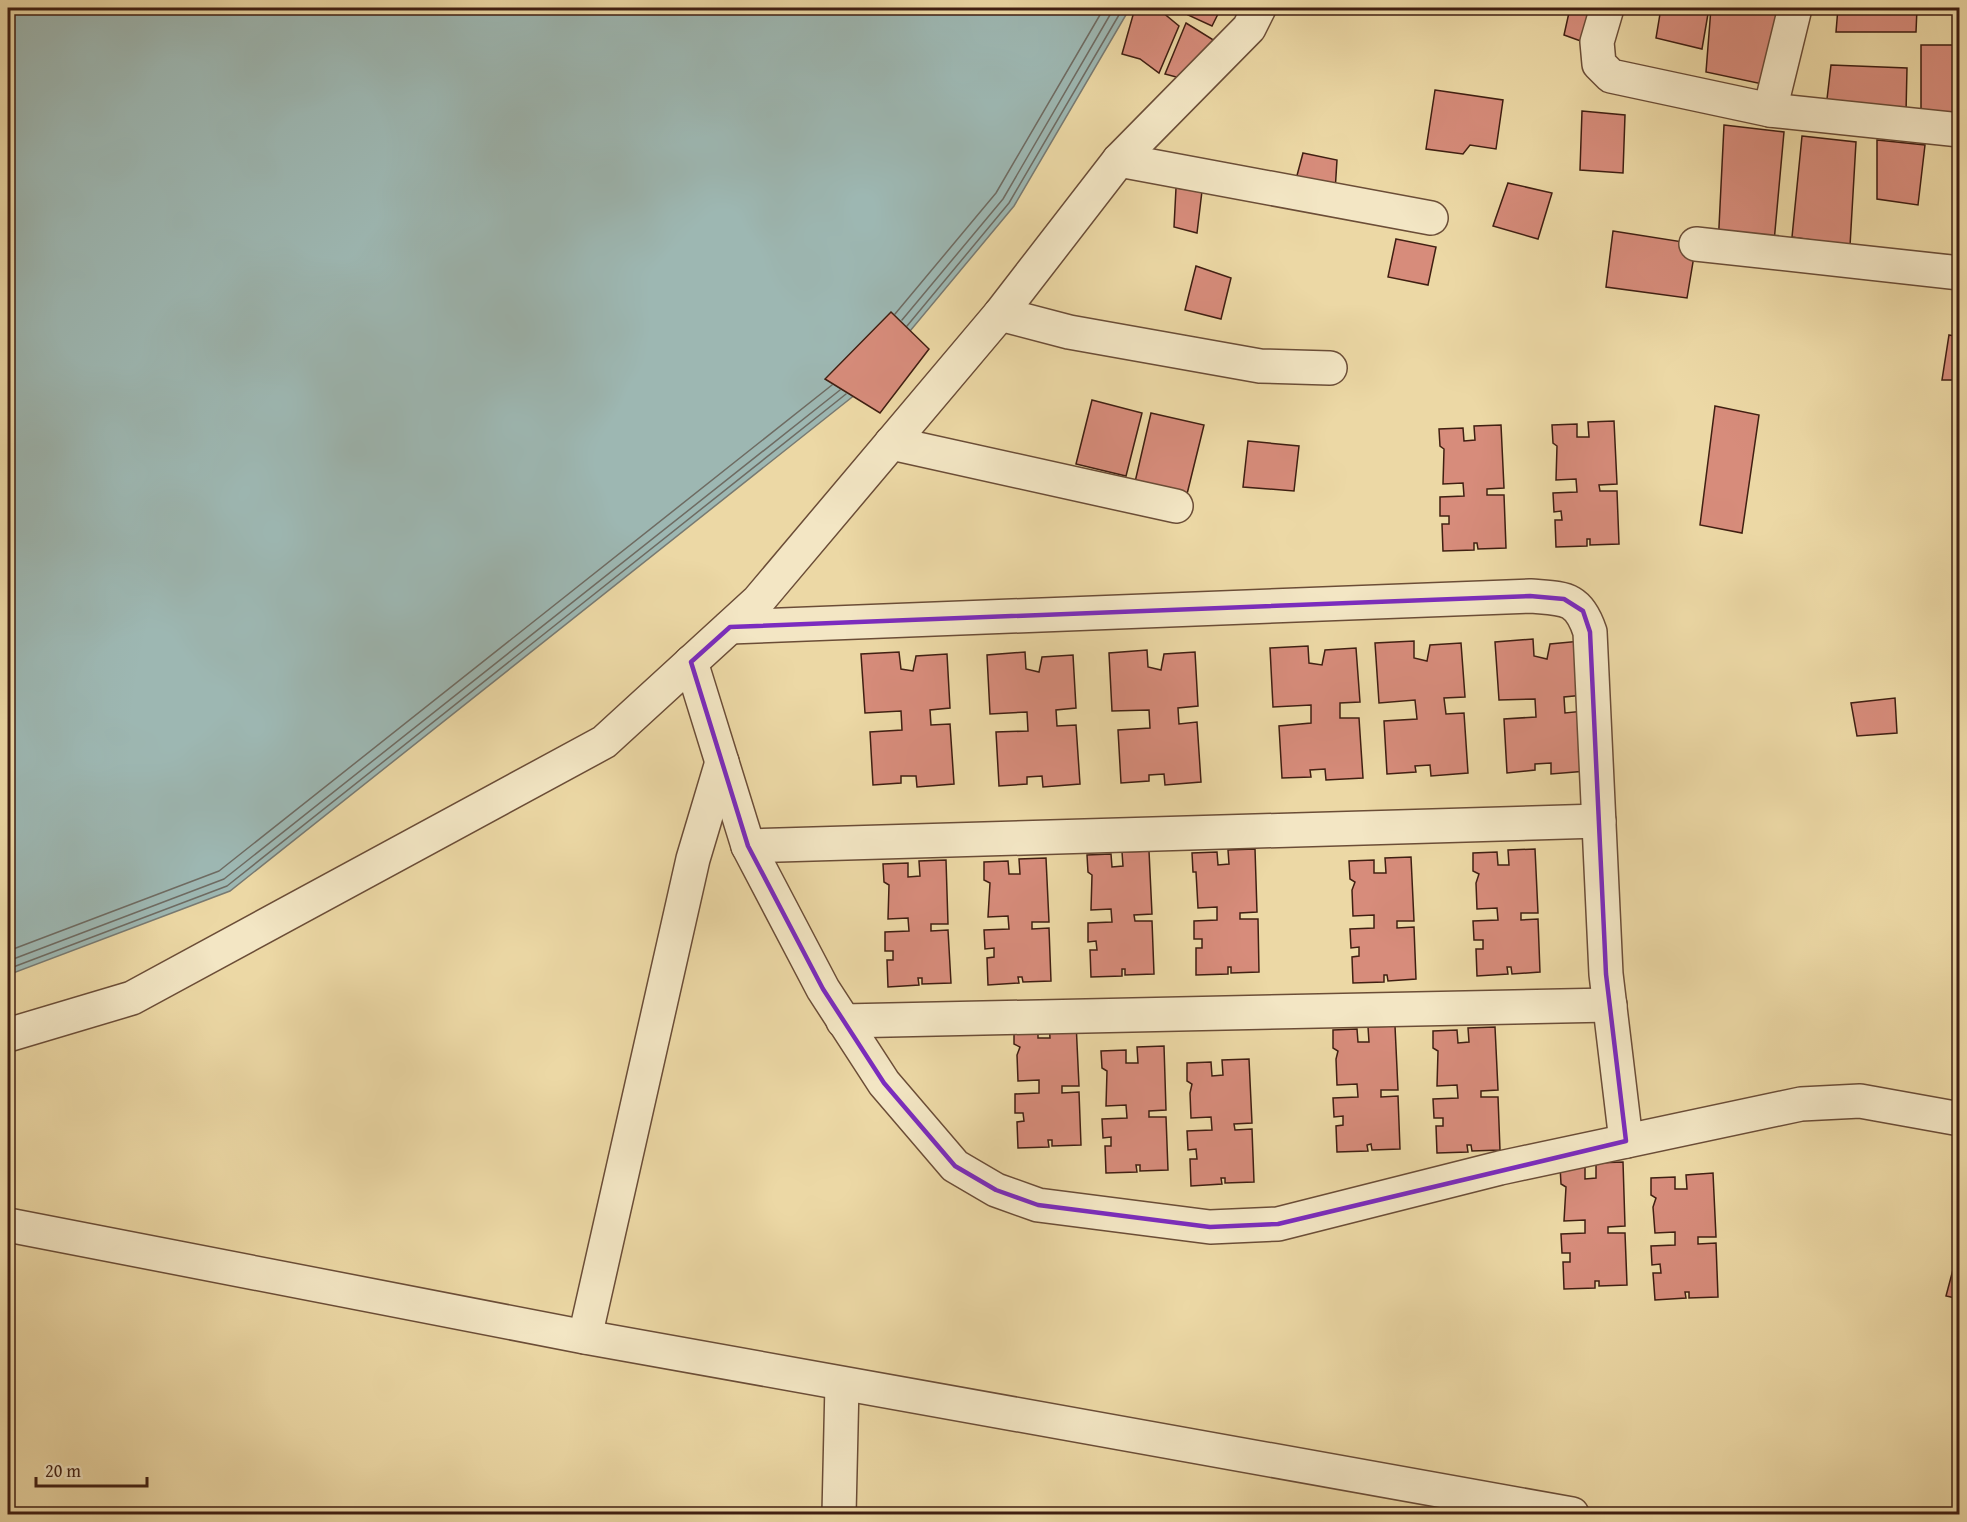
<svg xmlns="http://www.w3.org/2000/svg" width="1967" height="1522" viewBox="0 0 1967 1522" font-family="'Gentium Book Plus',serif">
<rect width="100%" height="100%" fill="#ecd8a5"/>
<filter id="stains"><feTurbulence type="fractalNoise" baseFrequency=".00333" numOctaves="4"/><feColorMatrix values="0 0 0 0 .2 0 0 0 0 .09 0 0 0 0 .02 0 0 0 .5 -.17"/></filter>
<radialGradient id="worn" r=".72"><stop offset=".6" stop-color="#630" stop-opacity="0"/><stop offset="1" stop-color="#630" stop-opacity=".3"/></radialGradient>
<polygon fill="#9db7b2" stroke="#787a72" stroke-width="1.5" points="8,8 1130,8 1014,206 861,390 230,891 8,975"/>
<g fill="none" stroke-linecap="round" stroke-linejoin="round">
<g stroke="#6e6b62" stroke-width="1.5">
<polyline points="895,314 996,193 1104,8"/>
<polyline points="902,320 1003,199 1114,8"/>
<polyline points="907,326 1009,203 1123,8"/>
<polyline points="8,951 219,871 832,385"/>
<polyline points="8,961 224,879 840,390"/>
<polyline points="8,969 227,886 846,394"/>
</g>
</g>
<g fill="#d78c7b" stroke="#401f12" stroke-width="1.5">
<polygon points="1135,8 1162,12 1179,26 1159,73 1140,59 1122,54"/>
<polygon points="1192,8 1221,8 1212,26 1188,15"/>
<polygon points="1570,8 1599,8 1589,44 1564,35"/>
<polygon points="1661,8 1709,8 1702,49 1656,38"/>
<polygon points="1711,8 1804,8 1790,90 1706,72"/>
<polygon points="1838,8 1917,8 1916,32 1836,32"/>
<polygon points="1186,23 1228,49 1191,81 1165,74"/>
<rect x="1921" y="45" width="39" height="67"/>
<polygon points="1831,65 1907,68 1906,113 1825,116"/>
<polygon points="1435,90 1503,100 1496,149 1470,145 1463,154 1426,149"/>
<polygon points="1582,111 1625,115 1623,173 1580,170"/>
<polygon points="1724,125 1784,132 1773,253 1718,247"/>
<polygon points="1802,136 1856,142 1850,246 1792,237"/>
<polygon points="1877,140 1925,145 1918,205 1877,199"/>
<polygon points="1303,153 1337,160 1335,192 1295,183"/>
<polygon points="1508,183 1552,193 1538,239 1493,226"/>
<polygon points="1176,188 1202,191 1197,233 1174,227"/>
<polygon points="1613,231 1696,244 1687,298 1606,287"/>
<polygon points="1396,239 1436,247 1428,285 1388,277"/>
<polygon points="1196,266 1231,278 1221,319 1185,310"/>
<polygon points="891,312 929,349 880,413 825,379"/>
<polygon points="1949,335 1960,337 1960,380 1942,380"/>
<polygon points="1092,400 1142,413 1126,476 1076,464"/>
<polygon points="1715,406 1759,415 1742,533 1700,525"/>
<polygon points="1151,413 1204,425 1187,494 1135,482"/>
<polygon points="1614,421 1617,484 1599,485 1600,491 1617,491 1619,544 1590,545 1590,539 1587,539 1587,546 1556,547 1555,520 1562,520 1561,511 1554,512 1553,493 1577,492 1576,479 1556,480 1557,446 1553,443 1552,425 1577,424 1577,437 1589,437 1588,422"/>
<polygon points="1501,425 1504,488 1487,489 1487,495 1504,495 1506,548 1478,549 1477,543 1474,543 1474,550 1443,551 1442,524 1449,524 1449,516 1440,516 1440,497 1464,496 1463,483 1443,484 1444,449 1440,446 1439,429 1463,428 1464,441 1475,440 1474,426"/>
<polygon points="1248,441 1299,446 1294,491 1243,487"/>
<polygon points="1533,639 1534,656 1547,659 1550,644 1581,641 1584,695 1564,697 1565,713 1584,711 1587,771 1551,774 1551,763 1535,764 1535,770 1507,773 1504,719 1536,717 1535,699 1499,700 1495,642"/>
<polygon points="1414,641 1414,658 1427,661 1430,645 1461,643 1465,697 1444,698 1446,714 1464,713 1468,773 1431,776 1430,765 1415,766 1416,772 1387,774 1384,721 1417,719 1415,700 1379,703 1375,643"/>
<polygon points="1308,646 1309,663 1322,665 1325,650 1356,648 1360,702 1340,703 1340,718 1359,718 1363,778 1326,780 1325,769 1310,770 1311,777 1282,778 1279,726 1311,723 1311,705 1273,707 1270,648"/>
<polygon points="1147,650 1148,667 1161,670 1164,654 1195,652 1198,706 1178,708 1179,724 1197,722 1201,782 1165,785 1164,774 1149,775 1149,781 1121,783 1118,730 1150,728 1149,710 1112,711 1109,653"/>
<polygon points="899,652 901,669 913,671 916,656 947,654 950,708 930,710 931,725 950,724 954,784 917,787 916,776 901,776 901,783 873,785 870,732 902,730 901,711 865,713 861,654"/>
<polygon points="1025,652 1026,669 1039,672 1042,657 1073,655 1076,708 1056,710 1057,726 1076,725 1080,784 1043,787 1042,776 1027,777 1027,784 999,786 996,732 1028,731 1027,712 990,714 987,655"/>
<polygon points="1895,698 1897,733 1857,736 1851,703"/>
<polygon points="1255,849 1257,912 1240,913 1240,919 1258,919 1259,972 1231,973 1231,967 1228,967 1228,974 1196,975 1196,948 1202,948 1202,939 1194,939 1194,921 1217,920 1217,907 1198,908 1196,872 1193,872 1192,853 1217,852 1218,865 1229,864 1228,850"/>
<polygon points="1535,849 1538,913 1521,913 1521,920 1538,919 1540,972 1512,974 1511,967 1507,967 1508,974 1477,976 1476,949 1483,949 1483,940 1474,940 1473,921 1498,920 1497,908 1477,909 1476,883 1479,874 1473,871 1473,853 1497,852 1498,865 1509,865 1508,850"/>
<polygon points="1149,851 1152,914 1134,915 1135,921 1152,921 1154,974 1125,975 1125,969 1122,969 1122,976 1091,977 1090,950 1097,950 1096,941 1088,942 1088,923 1112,922 1111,909 1091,910 1092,875 1088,872 1087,855 1111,854 1112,867 1123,866 1122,852"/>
<polygon points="1411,857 1414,921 1397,921 1397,928 1414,927 1416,979 1388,981 1387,975 1384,975 1384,982 1353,983 1352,957 1359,956 1359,947 1351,948 1350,929 1374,928 1374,915 1353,916 1352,890 1355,882 1350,879 1349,861 1374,860 1374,873 1386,873 1385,858"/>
<polygon points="1046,858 1049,922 1032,922 1032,929 1049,928 1051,981 1023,982 1022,977 1018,977 1019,983 988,985 987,958 994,957 994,948 985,949 984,930 1009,929 1008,916 988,917 990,883 984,880 984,862 1008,861 1009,874 1020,874 1019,859"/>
<polygon points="946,860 948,924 931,924 931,931 948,930 951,983 922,984 922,978 918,978 919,985 888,987 887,960 893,960 893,951 885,951 885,932 909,931 908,918 888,919 889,885 884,882 883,864 908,863 908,877 920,876 919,861"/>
<polygon points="1076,1022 1079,1086 1062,1086 1062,1093 1079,1092 1081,1145 1052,1146 1052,1140 1048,1140 1049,1147 1018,1148 1017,1122 1024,1121 1023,1113 1015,1113 1015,1094 1039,1093 1039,1080 1018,1081 1017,1055 1020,1047 1014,1044 1014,1026 1038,1025 1038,1038 1050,1038 1049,1023"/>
<polygon points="1395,1026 1398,1090 1381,1090 1381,1097 1398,1096 1400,1149 1372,1150 1371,1144 1367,1145 1368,1151 1337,1152 1336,1126 1343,1125 1343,1116 1334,1117 1333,1098 1358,1097 1357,1084 1337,1085 1336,1059 1338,1051 1333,1048 1333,1030 1357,1029 1358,1042 1369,1042 1368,1027"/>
<polygon points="1495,1027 1498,1090 1481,1091 1481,1097 1498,1097 1500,1150 1472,1151 1471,1145 1467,1145 1468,1152 1437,1153 1436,1126 1443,1126 1443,1118 1434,1118 1433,1099 1458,1098 1457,1085 1437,1086 1438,1051 1433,1048 1433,1031 1457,1030 1458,1043 1469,1042 1468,1028"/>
<polygon points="1164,1046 1166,1110 1149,1111 1149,1117 1166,1117 1168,1170 1140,1171 1140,1165 1136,1165 1137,1172 1106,1173 1105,1146 1111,1146 1111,1137 1103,1138 1102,1119 1127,1118 1126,1105 1106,1106 1107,1071 1102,1068 1101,1051 1126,1050 1126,1063 1138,1063 1137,1047"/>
<polygon points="1249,1059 1252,1123 1234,1124 1235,1130 1252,1129 1254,1182 1225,1183 1225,1178 1221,1178 1222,1184 1191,1186 1190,1159 1197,1159 1196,1149 1188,1150 1187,1131 1212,1130 1211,1117 1191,1118 1190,1093 1192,1084 1187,1081 1187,1063 1211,1062 1212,1076 1223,1075 1222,1060"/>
<polygon points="1623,1162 1625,1226 1608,1227 1608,1233 1625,1233 1627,1285 1599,1286 1599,1281 1595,1281 1595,1288 1564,1289 1563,1262 1570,1262 1570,1253 1562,1253 1561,1234 1585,1233 1585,1220 1564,1221 1566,1187 1561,1184 1560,1166 1585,1165 1585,1179 1596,1178 1596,1163"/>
<polygon points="1713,1173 1716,1237 1698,1237 1698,1244 1716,1243 1718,1297 1689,1298 1689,1292 1685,1292 1686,1298 1655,1300 1653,1273 1661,1273 1660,1264 1652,1265 1651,1246 1675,1245 1675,1232 1655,1233 1653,1207 1656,1198 1651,1195 1651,1178 1675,1177 1675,1189 1687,1189 1686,1175"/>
<polygon points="1955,1262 1960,1263 1960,1299 1946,1296"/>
</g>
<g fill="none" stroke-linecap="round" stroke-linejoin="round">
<defs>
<g id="minor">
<polyline points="1607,8 1597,42 1599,64 1611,76 1770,110 1960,130"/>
<polyline points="1770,110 1795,8"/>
<polyline points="1119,160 1431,218"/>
<polyline points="1696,244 1960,273"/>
<polyline points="1000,314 1069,332 1260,366 1330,368"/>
<polyline points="891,443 1176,506"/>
<path d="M730,627L1530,596C1564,599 1578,596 1590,632L1606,974L1626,1141"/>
<polyline points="691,662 748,846 823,989 884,1083 955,1166 996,1190 1038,1205 1210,1227 1278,1224 1500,1168 1801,1104 1860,1101 1960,1119"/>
<polyline points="748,846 1599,821"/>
<polyline points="843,1021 1610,1005"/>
<polyline points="8,1035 132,998 604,742 758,601 1000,314 1119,160 1249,28 1259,8"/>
<polyline points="8,1225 585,1337 1572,1514"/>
<polyline points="585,1337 693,859 722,762"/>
<polyline points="839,1514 842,1384"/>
</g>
</defs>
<use href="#minor" stroke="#6b4d37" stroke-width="36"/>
<use href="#minor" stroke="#f3e6c4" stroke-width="33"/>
</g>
<path fill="none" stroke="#7b2cbf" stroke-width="4.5" stroke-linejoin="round" d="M1530,596L1564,599L1583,611L1590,632L1606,974L1626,1141L1278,1224L1210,1227L1038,1205L996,1190L955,1166L884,1083L823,989L748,846L691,662L730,627Z"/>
<rect width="1967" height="1522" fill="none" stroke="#ecd8a5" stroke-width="30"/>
<rect x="9" y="9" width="1949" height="1504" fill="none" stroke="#401f12" stroke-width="3"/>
<rect x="15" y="15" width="1937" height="1492" fill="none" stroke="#401f12" stroke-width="1.5"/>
<path d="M36 1477v9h111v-9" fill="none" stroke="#401f12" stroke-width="3"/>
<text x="45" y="1477" font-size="18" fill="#401f12" stroke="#f3e6c4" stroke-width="4.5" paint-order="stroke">20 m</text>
<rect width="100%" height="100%" filter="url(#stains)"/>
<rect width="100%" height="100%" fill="url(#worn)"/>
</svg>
